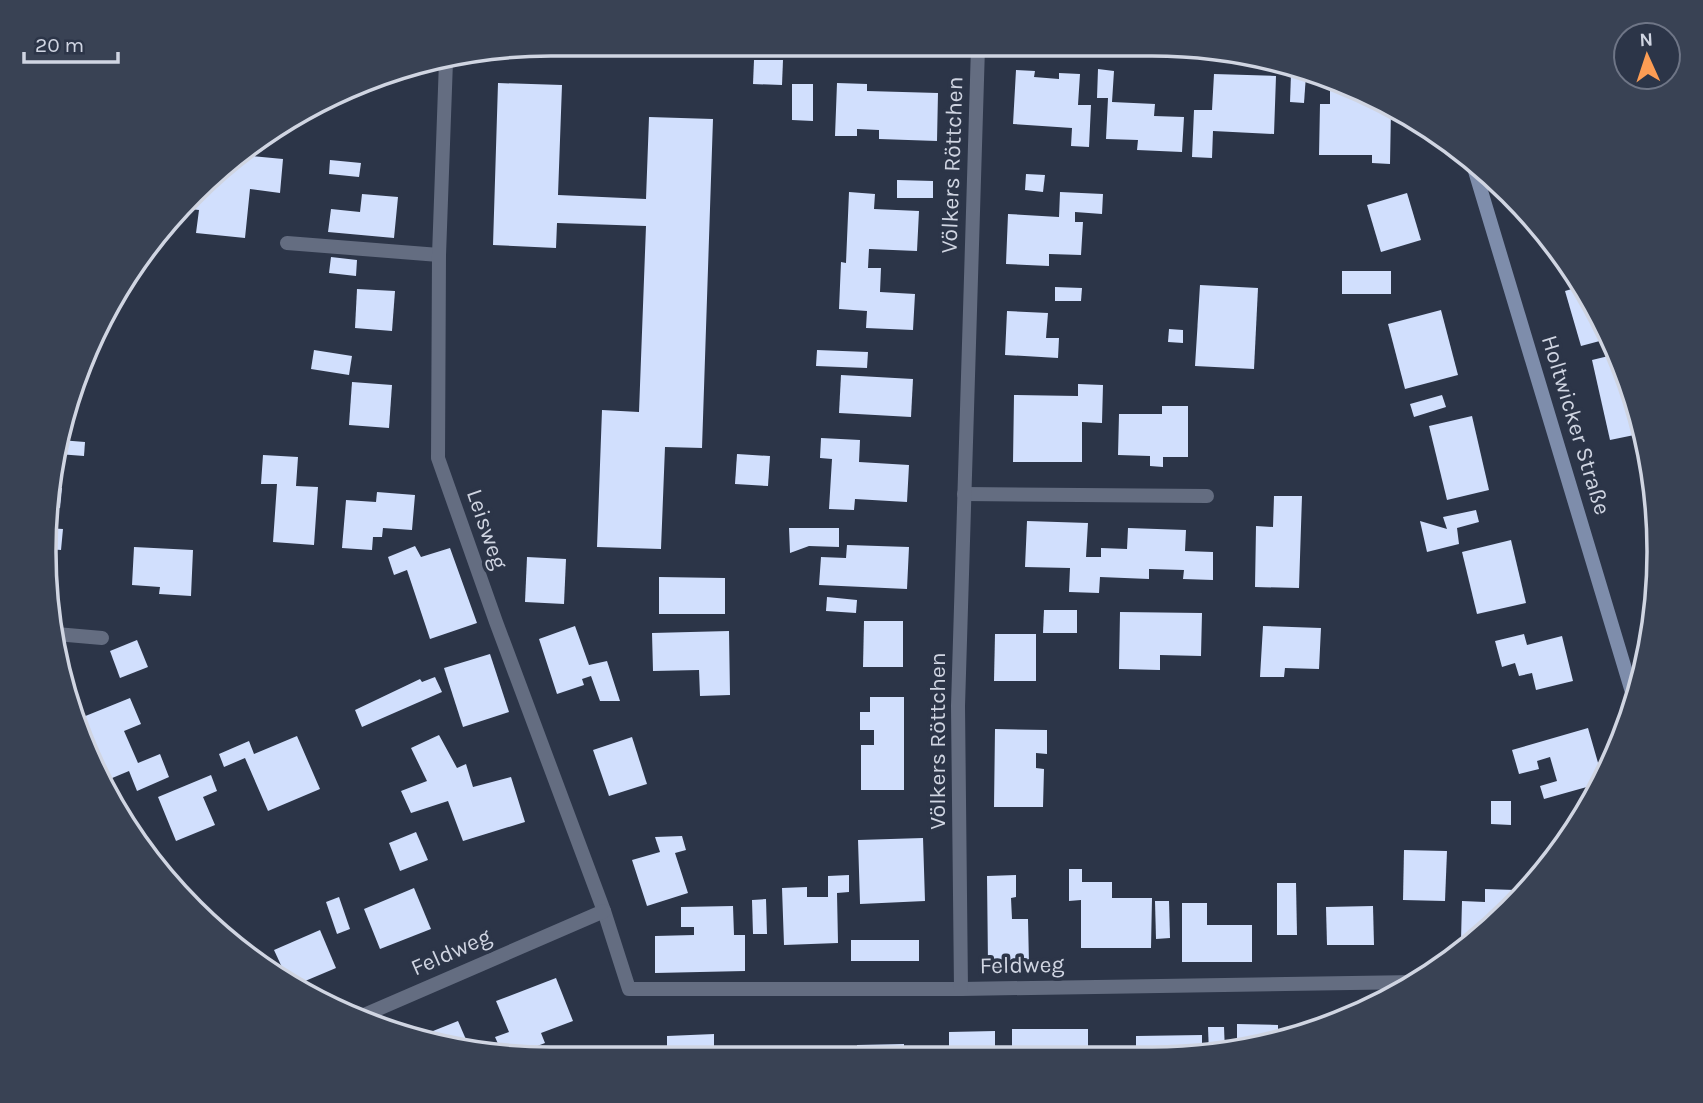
<svg xmlns="http://www.w3.org/2000/svg" width="1703" height="1103" viewBox="0 0 1703 1103" font-family="Karla,sans-serif">
<rect width="100%" height="100%" fill="#2c3548"/>
<g fill="#d1dffd">
<polygon points="754,60 783,60 782,85 753,84"/>
<polygon points="1098,69 1114,71 1112,102 1155,104 1154,116 1184,117 1182,152 1137,150 1138,140 1106,139 1108,98 1097,98"/>
<polygon points="1016,70 1035,71 1034,77 1059,79 1059,73 1080,74 1078,105 1091,105 1089,147 1071,146 1072,128 1013,124"/>
<polygon points="1214,74 1276,76 1274,134 1213,131 1212,158 1192,157 1194,110 1212,110"/>
<polygon points="1291,74 1306,75 1304,103 1290,102"/>
<polygon points="1330,78 1346,83 1391,110 1390,164 1372,163 1372,155 1319,155 1320,104 1330,104"/>
<polygon points="498,83 562,85 558,195 646,199 649,117 713,119 702,448 665,447 661,549 597,547 602,410 639,412 646,226 557,223 556,248 493,245"/>
<polygon points="837,83 867,84 867,91 938,93 937,141 879,139 879,130 857,129 857,136 835,136"/>
<polygon points="792,84 813,84 813,121 792,120"/>
<polygon points="242,155 283,159 280,193 250,189 245,238 196,233 199,210 190,209 191,203 227,169 234,169 235,162"/>
<polygon points="330,160 361,163 359,177 329,174"/>
<polygon points="1026,174 1045,175 1043,192 1025,190"/>
<polygon points="897,180 933,181 933,198 897,198"/>
<polygon points="849,192 875,194 874,209 919,211 917,251 869,249 868,268 881,268 880,292 915,294 913,330 866,328 867,311 839,309 841,262 846,263"/>
<polygon points="1060,192 1103,194 1102,214 1075,212 1075,222 1083,222 1081,255 1049,254 1049,266 1006,264 1008,214 1059,217"/>
<polygon points="1407,193 1421,240 1381,252 1367,205"/>
<polygon points="362,194 398,197 394,238 328,232 331,209 360,212"/>
<polygon points="331,257 357,260 356,276 329,273"/>
<rect x="1342" y="271" width="49" height="23"/>
<polygon points="1200,285 1258,288 1254,369 1195,366"/>
<polygon points="1582,286 1607,327 1611,338 1581,346 1565,291"/>
<polygon points="1055,287 1082,288 1081,301 1055,301"/>
<polygon points="357,289 395,291 392,331 355,328"/>
<polygon points="1441,310 1458,375 1405,389 1388,324"/>
<polygon points="1007,311 1048,313 1046,338 1059,338 1058,358 1005,355"/>
<polygon points="1169,329 1183,330 1183,343 1168,342"/>
<polygon points="314,350 352,356 349,375 311,369"/>
<polygon points="817,350 868,352 867,368 816,366"/>
<polygon points="1617,354 1642,420 1644,433 1610,440 1592,360"/>
<polygon points="841,375 913,379 911,417 839,413"/>
<polygon points="352,382 392,385 389,428 349,425"/>
<polygon points="1078,384 1103,385 1102,423 1082,422 1082,462 1013,462 1014,395 1078,396"/>
<polygon points="1442,395 1446,407 1414,417 1410,404"/>
<polygon points="1162,406 1188,406 1188,457 1163,457 1163,467 1150,466 1150,456 1118,455 1119,414 1162,414"/>
<polygon points="1472,416 1489,490 1447,500 1429,426"/>
<polygon points="821,438 860,440 859,462 909,465 907,502 855,499 854,510 829,509 832,459 820,458"/>
<polygon points="60,440 85,442 84,456 58,454"/>
<polygon points="737,454 770,456 768,486 735,484"/>
<polygon points="263,455 298,457 296,486 318,487 314,545 273,542 277,484 261,484"/>
<polygon points="51,487 62,488 60,508 47,506"/>
<polygon points="377,492 415,495 412,530 383,528 382,537 373,537 372,550 342,548 346,500 376,502"/>
<polygon points="1274,496 1302,496 1299,588 1255,587 1256,526 1273,527"/>
<polygon points="1476,510 1479,522 1457,528 1459,544 1427,552 1420,521 1447,529 1443,517"/>
<polygon points="1027,521 1088,523 1086,557 1101,557 1101,548 1127,549 1128,528 1186,530 1185,551 1213,552 1213,580 1183,579 1184,570 1149,569 1149,579 1100,577 1099,593 1069,592 1070,568 1025,567"/>
<polygon points="46,528 63,529 61,550 48,549"/>
<polygon points="789,528 839,528 839,547 809,546 790,553"/>
<polygon points="1511,540 1526,603 1477,614 1462,552"/>
<polygon points="847,545 909,547 907,589 819,585 821,557 846,558"/>
<polygon points="415,546 421,557 450,548 477,623 430,639 407,570 394,575 388,557"/>
<polygon points="134,547 193,550 191,596 159,594 160,587 132,585"/>
<polygon points="527,557 566,559 564,604 525,602"/>
<polygon points="659,577 725,578 725,614 659,614"/>
<polygon points="827,597 857,600 856,613 826,611"/>
<polygon points="1044,610 1077,610 1077,633 1043,633"/>
<polygon points="1120,612 1202,613 1201,656 1160,655 1160,670 1119,669"/>
<polygon points="864,621 903,621 903,667 863,667"/>
<polygon points="575,626 589,665 607,661 620,701 600,701 591,676 582,679 584,685 557,694 539,639"/>
<polygon points="1263,626 1321,628 1319,669 1285,668 1284,677 1260,677"/>
<polygon points="729,631 730,695 700,696 699,670 653,671 652,633"/>
<polygon points="995,634 1036,634 1036,681 994,681"/>
<polygon points="1524,634 1527,645 1562,636 1573,681 1536,690 1532,673 1519,676 1515,663 1502,667 1495,641"/>
<polygon points="137,640 148,667 120,678 110,651"/>
<polygon points="490,654 509,712 463,727 444,668"/>
<polygon points="435,677 442,692 362,727 355,710 420,679 422,682"/>
<polygon points="870,697 904,697 904,790 861,790 861,745 874,745 874,730 860,730 860,712 870,712"/>
<polygon points="130,698 141,724 124,731 138,763 160,754 169,777 137,791 129,771 105,781 78,719"/>
<polygon points="1588,728 1603,780 1601,783 1544,799 1540,786 1557,781 1550,757 1537,761 1539,769 1519,774 1512,750"/>
<polygon points="995,729 1047,730 1047,754 1036,753 1036,768 1044,769 1043,807 994,807"/>
<polygon points="439,735 457,768 466,764 473,787 511,777 525,822 463,841 448,801 411,813 401,791 427,781 411,748"/>
<polygon points="297,736 320,789 268,811 245,758 224,767 219,754 249,741 254,754"/>
<polygon points="632,737 647,784 609,796 593,750"/>
<polygon points="211,775 217,791 203,797 215,825 176,841 158,797"/>
<polygon points="1491,801 1511,801 1511,825 1491,824"/>
<polygon points="416,832 428,860 400,871 389,843"/>
<polygon points="682,836 686,850 675,853 688,893 647,906 632,860 660,852 655,837"/>
<polygon points="923,838 925,901 860,904 858,840"/>
<polygon points="1404,850 1447,851 1445,901 1403,900"/>
<polygon points="1069,869 1082,869 1082,882 1112,882 1112,898 1152,898 1151,948 1081,948 1081,900 1069,901"/>
<polygon points="849,875 849,892 837,893 838,943 784,945 782,888 807,887 807,897 828,897 828,876"/>
<polygon points="1016,875 1016,897 1011,898 1012,919 1028,919 1029,964 988,965 987,876"/>
<polygon points="1277,883 1296,883 1297,935 1277,935"/>
<polygon points="414,888 431,929 380,949 364,909"/>
<polygon points="1485,889 1515,890 1515,903 1475,940 1461,940 1462,901 1485,902"/>
<polygon points="339,897 350,929 337,934 326,902"/>
<polygon points="766,899 767,934 753,934 752,900"/>
<polygon points="1155,901 1169,901 1170,938 1156,939"/>
<polygon points="1182,903 1207,903 1207,925 1252,925 1252,962 1182,962"/>
<polygon points="733,906 734,935 745,935 745,971 655,973 655,936 694,935 694,927 681,927 681,907"/>
<polygon points="1373,906 1374,945 1327,945 1326,907"/>
<polygon points="320,930 336,968 298,984 286,976 274,950"/>
<rect x="851" y="940" width="68" height="21"/>
<polygon points="556,978 573,1021 541,1033 545,1043 522,1052 523,1055 485,1055 484,1052 499,1046 495,1037 509,1032 496,1001"/>
<polygon points="458,1021 471,1051 418,1037"/>
<polygon points="1237,1024 1278,1025 1278,1043 1237,1050"/>
<polygon points="1208,1027 1224,1027 1225,1052 1209,1054"/>
<polygon points="1012,1029 1088,1029 1088,1058 1012,1057"/>
<polygon points="995,1031 995,1057 857,1057 857,1045 904,1044 904,1054 949,1053 949,1032"/>
<polygon points="714,1034 714,1056 667,1056 667,1036"/>
<polygon points="1202,1035 1202,1055 1184,1058 1136,1058 1136,1036"/>
<polygon points="809,1048 809,1056 748,1056 748,1049"/>
</g>
<g fill="none" stroke-linecap="round" stroke-linejoin="round">
<g stroke="#646d81" stroke-width="14">
<polyline points="287,243 439,255"/>
<polyline points="56,634 102,638"/>
</g>
<g stroke="#646d81" stroke-width="14">
<polyline points="446,61 439,255 438,458 496,622 604,911 629,989 961,989 1416,982"/>
<polyline points="964,494 1207,496"/>
<polyline points="961,989 958,706 978,47"/>
<polyline points="355,1019 604,911"/>
</g>
<polyline stroke="#7e8dab" stroke-width="14" points="1472,161 1635,702"/>
</g>
<g text-anchor="middle" dominant-baseline="central" stroke-width="7" stroke-linejoin="round" paint-order="stroke">
<g font-size="23" fill="#d0d5e2" stroke="#2c3548">
<text transform="translate(952 165) rotate(-88)">Völkers Röttchen</text>
<text transform="translate(1576 425) rotate(73)">Holtwicker Straße</text>
<text transform="translate(487 529) rotate(71)">Leisweg</text>
<text transform="translate(937 741) rotate(-90)">Völkers Röttchen</text>
<text transform="translate(451 952) rotate(-24)">Feldweg</text>
<text transform="translate(1022 965) rotate(-1)">Feldweg</text>
</g>
</g>
<path d="M0 0H1703V1103H0ZM551 56H1152A495 495 0 0 1 1647 551V552A495 495 0 0 1 1152 1047H551A495 495 0 0 1 56 552V551A495 495 0 0 1 551 56Z" fill="#394254" fill-rule="evenodd"/>
<path fill="none" stroke="#d0d5e2" stroke-width="3.5" d="M551 56H1152A495 495 0 0 1 1647 551V552A495 495 0 0 1 1152 1047H551A495 495 0 0 1 56 552V551A495 495 0 0 1 551 56Z"/>
<g transform="translate(1647 56) rotate(357)"><circle r="33" fill="#2c3548" stroke="#6e7586" stroke-width="2"/>
<path d="M0-5L12 26L0 18L-12 26Z" fill="#fd9d54"/>
<text y="-10" font-size="19" font-weight="bold" text-anchor="middle" fill="#d0d5e2">N</text>
</g>
<path d="M24 52v10h94v-10" fill="none" stroke="#d0d5e2" stroke-width="3.5"/>
<text x="35" y="52" font-size="21" fill="#d0d5e2" stroke="#2c3548" stroke-width="5" paint-order="stroke">20 m</text>
</svg>
